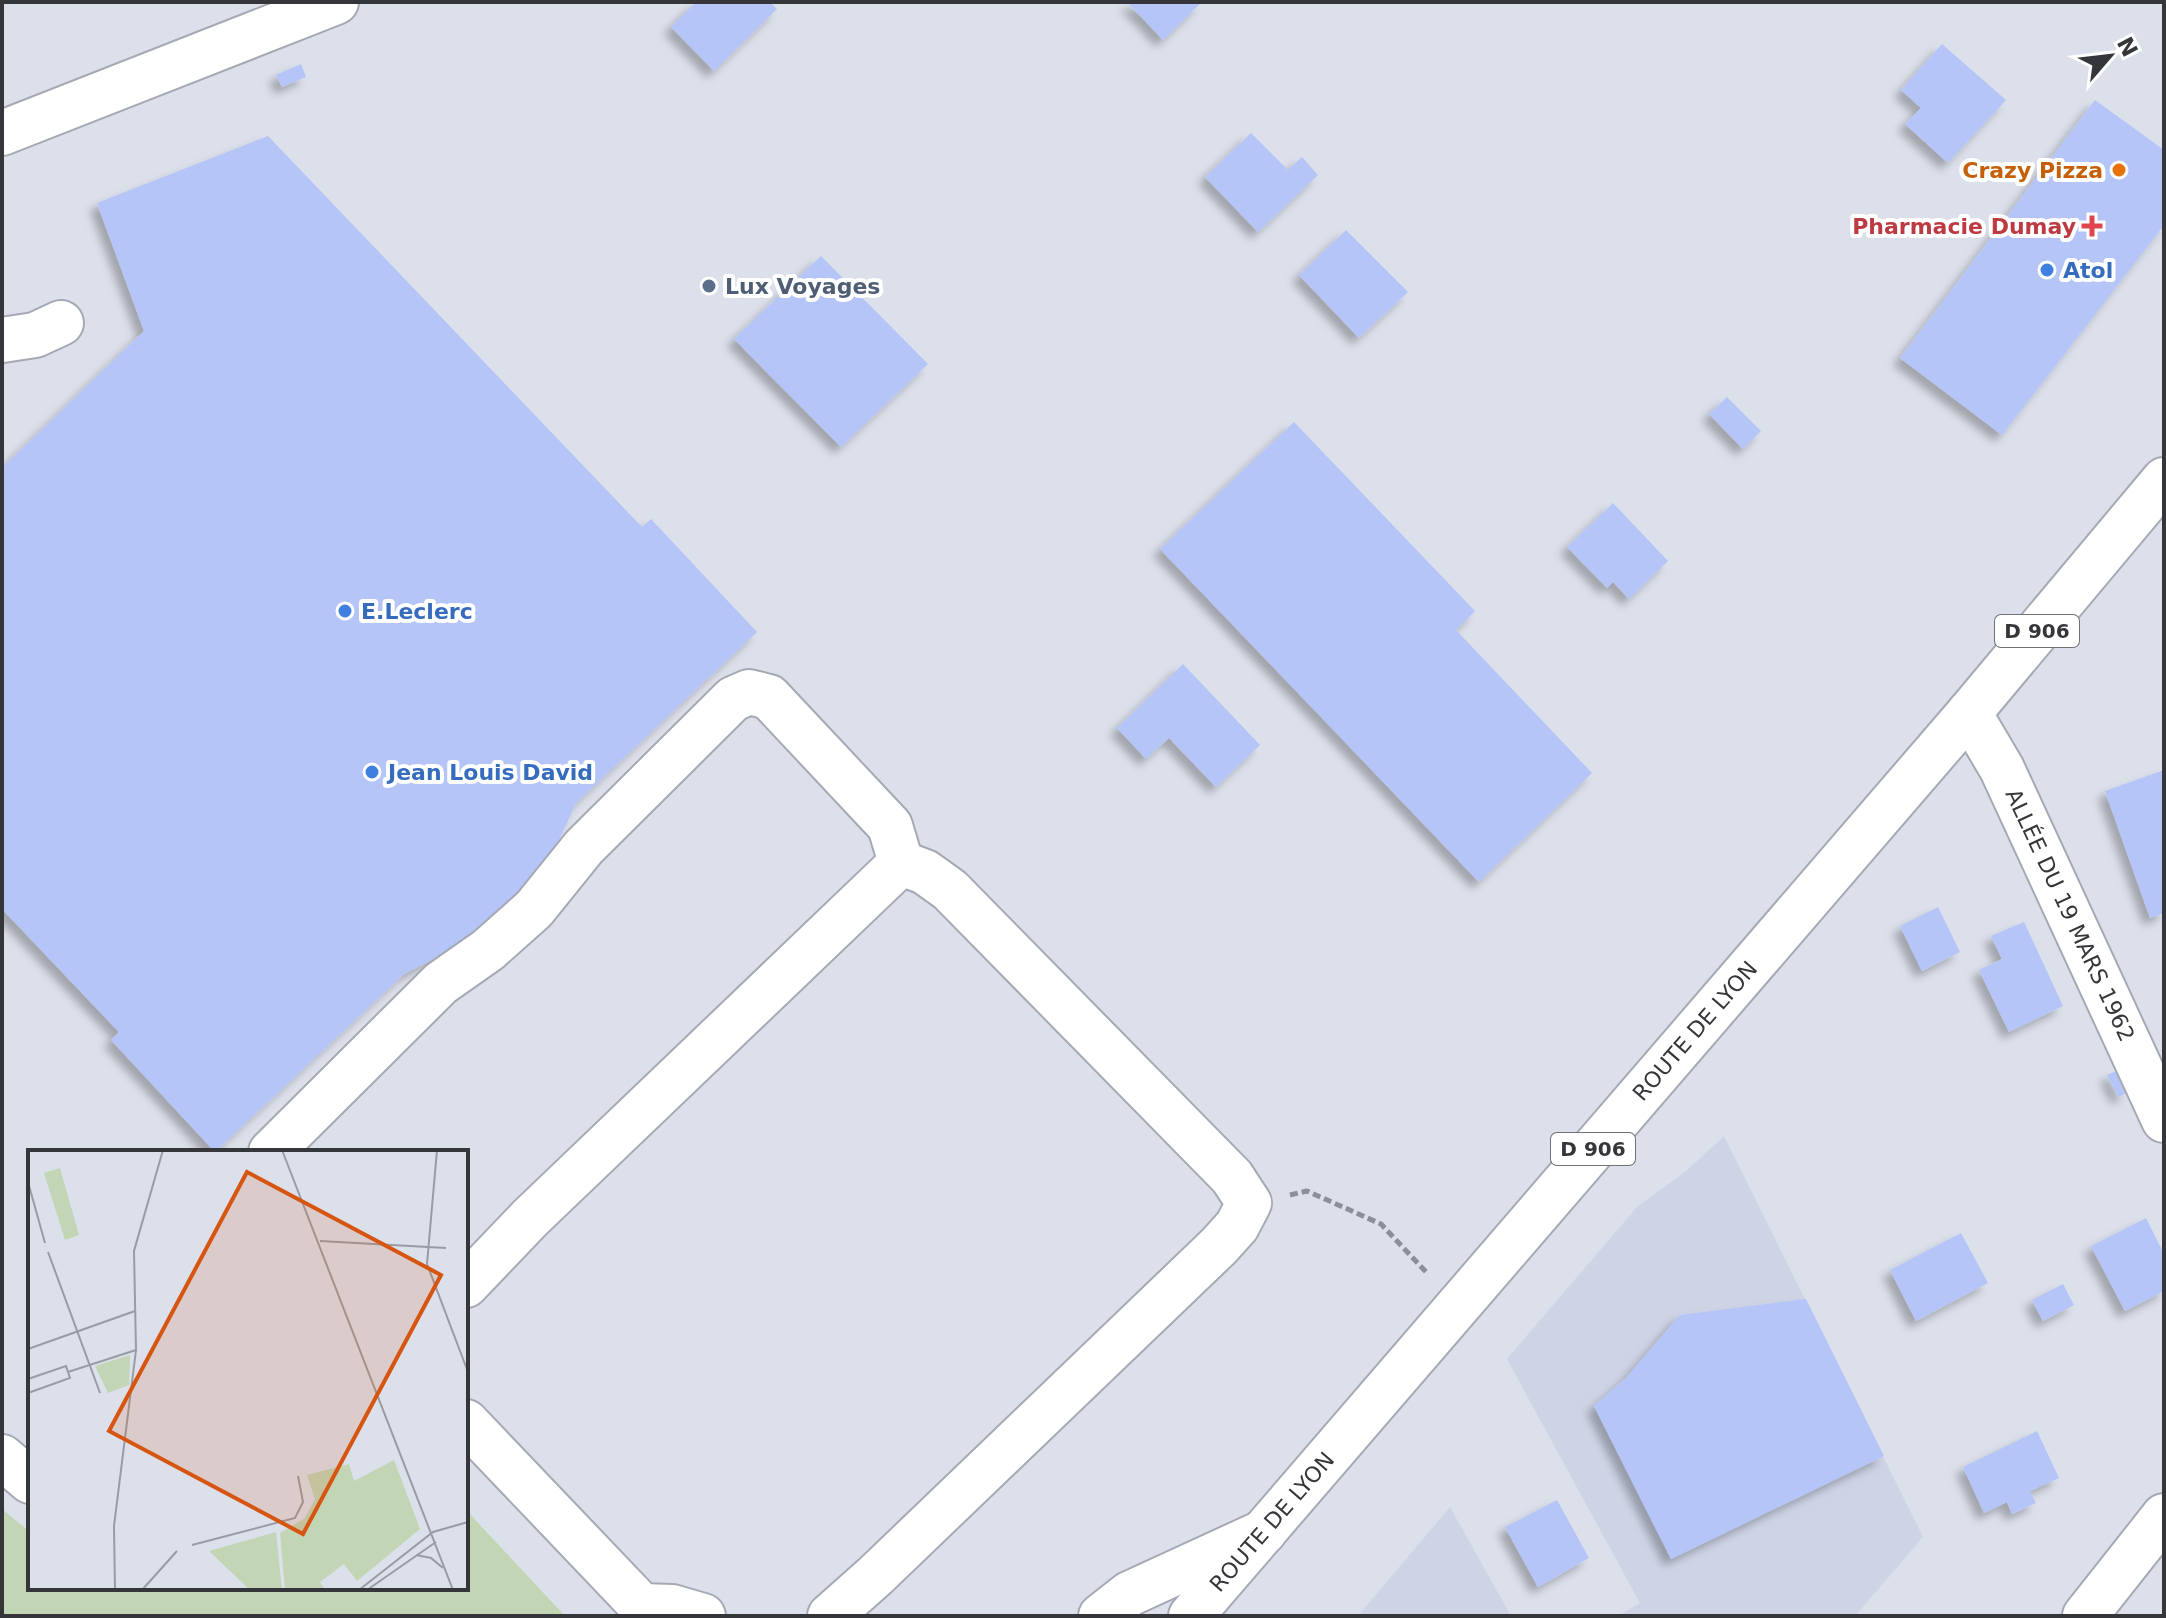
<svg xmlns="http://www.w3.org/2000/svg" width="2166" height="1618" viewBox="0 0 2166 1618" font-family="'DejaVu Sans',sans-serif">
<defs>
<filter id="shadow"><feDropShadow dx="-7" dy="7" stdDeviation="4" flood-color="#0004"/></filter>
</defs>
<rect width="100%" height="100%" fill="#dce0eb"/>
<g fill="#ced4e6">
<polygon points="1724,1136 1923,1537 1855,1616 1618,1616 1640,1603 1507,1359 1637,1207 1686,1171"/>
<polygon points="1450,1507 1511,1616 1358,1616"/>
</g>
<polygon fill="#c2d6b6" points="2,1509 30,1532 30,1588 466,1588 466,1510 565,1616 2,1616"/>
<g fill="#b5c5f7" filter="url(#shadow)">
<polygon points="696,2 770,2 777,9 714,71 671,27"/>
<polygon points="1127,2 1202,2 1163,40"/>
<polygon points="1942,44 2006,100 1948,163 1905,124 1921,108 1901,90"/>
<polygon points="301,64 306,77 282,87 276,75"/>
<polygon points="2095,100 2164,150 2164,225 2002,435 1900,358"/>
<polygon points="1251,133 1288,170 1302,157 1318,175 1258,232 1205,177"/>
<polygon points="268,136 642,527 651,519 757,632 576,803 555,849 532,883 486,927 439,956 404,974 215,1152 111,1040 119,1032 2,909 2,468 144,331 97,203"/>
<polygon points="1346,230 1408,292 1359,338 1299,275"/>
<polygon points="821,256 928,364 841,447 734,339"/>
<polygon points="1727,397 1761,431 1743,449 1709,414"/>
<polygon points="1294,422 1475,611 1456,630 1592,773 1479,882 1160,549"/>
<polygon points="1613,503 1668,561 1629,599 1613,582 1607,588 1567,547"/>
<polygon points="1183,664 1260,745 1216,787 1169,738 1146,759 1117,728"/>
<polygon points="2164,770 2164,913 2150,918 2105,791"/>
<polygon points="1938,907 1960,952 1922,971 1900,926"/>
<polygon points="2024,922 2063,1006 2009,1032 1979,970 2002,959 1991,936"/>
<polygon points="2116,1071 2127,1093 2118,1097 2107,1075"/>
<polygon points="2146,1218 2164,1254 2164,1291 2125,1311 2091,1246"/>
<polygon points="1961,1233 1988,1283 1916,1321 1890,1270"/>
<polygon points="2063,1284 2074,1305 2043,1321 2032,1300"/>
<polygon points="1806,1299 1884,1456 1671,1559 1594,1406 1626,1378 1680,1315"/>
<polygon points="2037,1431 2059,1478 2030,1491 2036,1503 2012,1514 2007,1502 1984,1513 1963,1467"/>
<polygon points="1557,1500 1589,1558 1538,1587 1505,1527"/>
</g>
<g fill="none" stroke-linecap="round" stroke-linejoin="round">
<defs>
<g id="minor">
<polyline points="2,133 336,2"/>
<polyline points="2,340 35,335 61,323"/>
<polyline points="1969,713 2002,769 2164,1120"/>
<polyline points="271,1152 441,983 488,950 534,909 584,847 733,699 749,692 769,697 890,826 901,863 530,1218 466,1285"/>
<polyline points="466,1422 651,1616"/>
<polyline points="2,1457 30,1481"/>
<polyline points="642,1606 672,1607 703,1616"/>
<polyline points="830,1616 875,1576 1219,1246 1237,1226 1249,1203 1232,1177 950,890 925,872 901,863"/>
<polyline points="1101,1616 1129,1594 1264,1532"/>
<polyline points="2085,1616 2164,1516"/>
</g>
<polyline id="major" points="1191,1616 1969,713 2164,480"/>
</defs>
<use href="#minor" stroke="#a6a9b4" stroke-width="48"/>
<use href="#major" stroke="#a6a9b4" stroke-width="48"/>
<polyline stroke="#8c8f97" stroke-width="5" stroke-dasharray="8 4" stroke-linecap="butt" points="1290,1195 1307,1191 1381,1224 1427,1273"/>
<use href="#minor" stroke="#fff" stroke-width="44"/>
<use href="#major" stroke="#fff" stroke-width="44"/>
</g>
<circle fill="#e8710a" stroke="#fff" stroke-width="3" cx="2119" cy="170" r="8"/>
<path fill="#e0444e" stroke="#fff" stroke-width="3" d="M2088 214h8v8h8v8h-8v8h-8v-8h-8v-8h8z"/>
<g fill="#3f7fe0" stroke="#fff" stroke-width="3">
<circle cx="2047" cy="270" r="8"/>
<circle cx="345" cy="611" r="8"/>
<circle cx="372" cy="772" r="8"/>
</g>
<circle fill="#5c6f8a" stroke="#fff" stroke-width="3" cx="709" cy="286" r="8"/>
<g text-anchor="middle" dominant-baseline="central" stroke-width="8" stroke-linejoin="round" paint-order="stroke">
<g fill="#fff" stroke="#727275" stroke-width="2">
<rect x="1995" y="615" width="84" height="32" rx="6"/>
<rect x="1551" y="1133" width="84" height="32" rx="6"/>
</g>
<g font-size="20" font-weight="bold" fill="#35363a">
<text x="2037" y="631">D 906</text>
<text x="1593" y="1149">D 906</text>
</g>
<g font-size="22" font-weight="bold" fill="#c56008" stroke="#fff" text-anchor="end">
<text x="2103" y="170">Crazy Pizza</text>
</g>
<g font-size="22" font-weight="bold" fill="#be3a42" stroke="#fff" text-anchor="end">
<text x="2076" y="226">Pharmacie Dumay</text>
</g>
<g font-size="22" font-weight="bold" fill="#366cbe" stroke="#fff" text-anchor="start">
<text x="2063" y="270">Atol</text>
<text x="361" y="611">E.Leclerc</text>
<text x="388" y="772">Jean Louis David</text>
</g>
<g font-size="22" font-weight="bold" fill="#4e5e75" stroke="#fff" text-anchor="start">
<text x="725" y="286">Lux Voyages</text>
</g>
<g font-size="22" fill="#35363a" stroke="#fff">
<text transform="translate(2070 915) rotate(65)">ALLÉE DU 19 MARS 1962</text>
<text transform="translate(1695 1031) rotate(-49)">ROUTE DE LYON</text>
<text transform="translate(1272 1522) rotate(-49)">ROUTE DE LYON</text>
</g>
</g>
<g transform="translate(28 1150)">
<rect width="440" height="440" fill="#dce0eb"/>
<path d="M32,18L51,85L37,90L16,23ZM102,205L101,235L80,243L67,216ZM366,310L392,379L329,431L316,414L292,432L297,440H257L252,383L277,368L287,349L279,325L321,314L326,331ZM248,382L254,440H222L181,401Z" fill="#c2d6b6"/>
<path fill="none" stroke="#999ca4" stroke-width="2" d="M254,0L425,440M409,0L399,114L440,222M0,32L17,93M292,91L418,98M20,102L72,243M0,199L107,161M0,229L38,216L40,222L108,200M0,243L42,228L40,222M164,395L267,368L275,352L270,326M388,405L403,408L415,418M87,440L86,376L108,200L106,101L135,0M114,440L149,401M331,440L405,382L440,372M339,440L408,392"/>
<path fill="#d65611" fill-opacity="0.15" stroke="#d65611" stroke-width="4" d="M219,22L413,125L275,384L81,281Z"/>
<rect width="440" height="440" fill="none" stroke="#35363a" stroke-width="4"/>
</g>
<rect width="2166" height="1618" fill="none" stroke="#35363a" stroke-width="8"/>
<g transform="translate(2110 56) rotate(62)" stroke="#ffffff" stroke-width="6" paint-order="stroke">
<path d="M0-6L14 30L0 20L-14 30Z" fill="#35363a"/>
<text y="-12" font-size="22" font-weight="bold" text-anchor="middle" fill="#35363a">N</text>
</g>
</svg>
